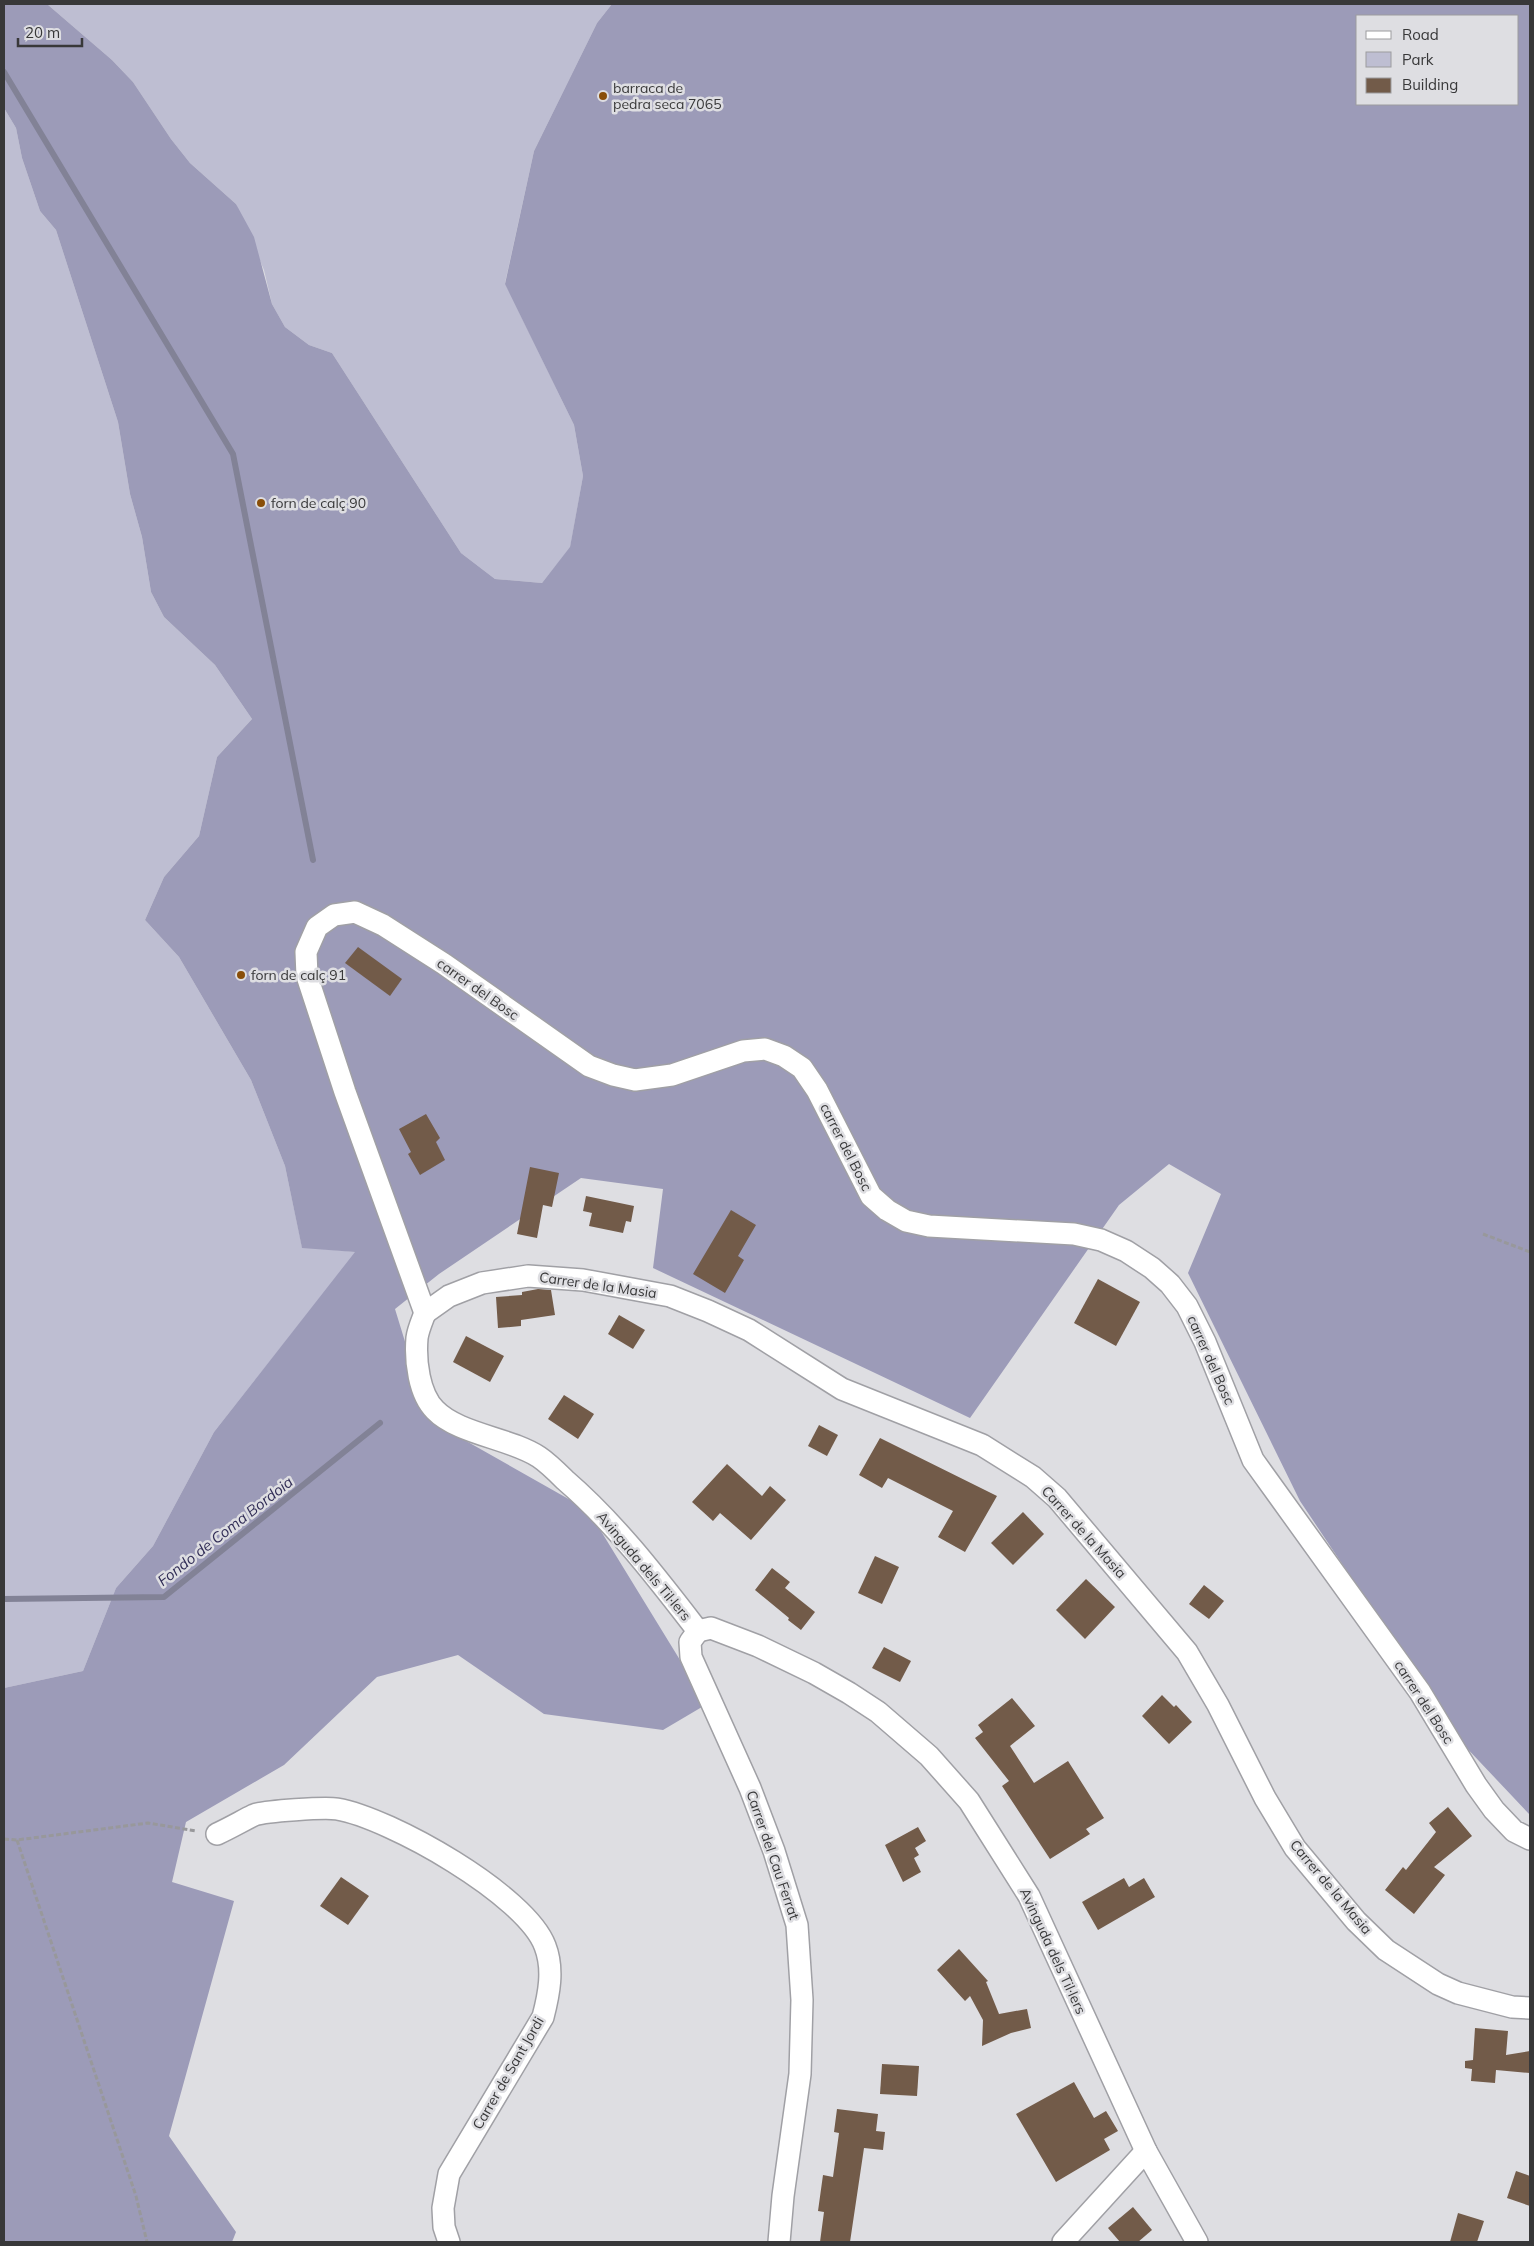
<svg xmlns="http://www.w3.org/2000/svg" width="1534" height="2246" viewBox="0 0 1534 2246" font-family="Mulish,sans-serif">
<rect width="100%" height="100%" fill="#dedee2"/>
<g fill="#bebed2">
<polygon points="47,4 612,4 597,23 534,151 505,283 574,425 583,476 570,548 542,583 495,579 461,553 332,353 309,345 285,327 272,304 264,270 236,204 190,163 171,139 133,82 112,60"/>
<polygon points="4,108 16,128 22,158 40,211 56,230 118,422 130,494 142,537 151,592 164,617 215,665 252,719 217,757 199,836 164,877 145,920 179,957 251,1080 285,1166 302,1247 356,1252 214,1432 153,1546 116,1588 83,1671 4,1688"/>
</g>
<path fill="#9c9bb8" fill-rule="evenodd" d="M4,4H47L112,60L133,82L171,139L190,163L236,204L254,237L272,304L285,327L309,345L332,353L461,553L495,579L542,583L570,547L583,476L574,425L505,284L534,151L597,23L612,4H1530V1815L1462,1743L1300,1501L1188,1273L1221,1194L1169,1164L1119,1205L970,1418L653,1268L663,1189L581,1178L439,1274L395,1309L429,1420L588,1510L707,1704L663,1730L544,1714L458,1655L377,1677L284,1765L186,1822L172,1882L234,1901L169,2136L236,2232L232,2242H4V1688L83,1671L116,1588L153,1546L214,1432L355,1252L302,1248L285,1166L251,1080L179,957L145,920L164,877L199,836L217,757L252,719L215,665L164,617L151,592L142,537L130,494L118,422L56,230L40,211L22,158L16,128L4,108ZM1358,16H1518V104H1358Z"/>
<g fill="none" stroke-linecap="round" stroke-linejoin="round">
<g stroke="#828296" stroke-width="6">
<polyline points="4,72 233,454 313,860"/>
<polyline points="4,1599 164,1597 380,1423"/>
</g>
</g>
<g fill="#725b49">
<polygon points="358,947 402,979 390,996 345,963"/>
<polygon points="426,1114 440,1138 436,1142 445,1160 420,1175 408,1154 411,1152 399,1129"/>
<polygon points="530,1167 559,1173 552,1207 543,1205 537,1238 517,1234"/>
<polygon points="586,1196 634,1206 631,1222 626,1221 623,1233 589,1226 592,1213 583,1211"/>
<polygon points="731,1210 756,1225 738,1256 744,1260 725,1293 693,1274"/>
<polygon points="1098,1279 1140,1302 1116,1346 1074,1323"/>
<polygon points="538,1289 551,1290 555,1315 521,1320 521,1326 498,1328 496,1297 522,1295 522,1292"/>
<polygon points="619,1315 645,1330 633,1349 608,1334"/>
<polygon points="466,1336 504,1356 490,1382 453,1362"/>
<polygon points="564,1395 594,1414 578,1439 548,1419"/>
<polygon points="819,1425 838,1435 827,1456 808,1446"/>
<polygon points="880,1438 997,1496 965,1552 938,1537 953,1511 888,1478 882,1488 859,1475"/>
<polygon points="727,1464 762,1496 770,1486 786,1500 751,1540 720,1513 713,1521 692,1502"/>
<polygon points="1023,1512 1044,1534 1013,1565 991,1543"/>
<polygon points="875,1556 899,1567 882,1604 858,1593"/>
<polygon points="772,1568 790,1582 785,1588 815,1612 801,1630 788,1620 789,1618 755,1590"/>
<polygon points="1086,1579 1115,1607 1085,1639 1056,1610"/>
<polygon points="1204,1585 1224,1601 1209,1619 1189,1604"/>
<polygon points="884,1647 911,1661 900,1682 872,1668"/>
<polygon points="1162,1695 1174,1707 1176,1705 1192,1722 1169,1744 1142,1716"/>
<polygon points="1012,1698 1035,1726 1010,1746 1034,1783 1068,1761 1104,1818 1086,1829 1090,1834 1050,1859 1002,1786 1009,1781 975,1738 983,1732 978,1725"/>
<polygon points="1448,1807 1472,1836 1434,1867 1445,1875 1414,1914 1385,1890 1403,1867 1406,1870 1436,1832 1429,1823"/>
<polygon points="918,1827 926,1841 915,1848 919,1855 914,1858 921,1872 903,1882 885,1845"/>
<polygon points="341,1877 369,1896 348,1925 320,1906"/>
<polygon points="1124,1878 1129,1887 1144,1878 1155,1897 1098,1930 1082,1902"/>
<polygon points="959,1949 988,1981 986,1982 999,2014 1027,2009 1031,2028 1011,2033 982,2046 983,2020 970,1996 965,2001 937,1970"/>
<polygon points="1475,2028 1508,2031 1506,2055 1530,2051 1530,2073 1496,2070 1495,2083 1471,2081 1472,2069 1465,2068 1465,2061 1473,2060"/>
<polygon points="882,2064 919,2066 917,2096 880,2094"/>
<polygon points="1074,2082 1094,2118 1106,2111 1118,2131 1104,2139 1110,2150 1056,2182 1016,2114"/>
<polygon points="837,2109 878,2114 876,2131 885,2132 883,2150 864,2148 850,2242 820,2242 824,2212 818,2211 823,2175 833,2177 839,2133 834,2132"/>
<polygon points="1516,2171 1530,2176 1530,2206 1507,2198"/>
<polygon points="1133,2207 1152,2230 1138,2242 1120,2242 1108,2228"/>
<polygon points="1458,2213 1484,2221 1477,2242 1450,2242"/>
</g>
<g fill="none" stroke-linecap="round" stroke-linejoin="round">
<defs>
<g id="minor">
<polyline points="425,1313 345,1092 307,976 306,952 317,927 334,915 355,912 383,925 444,964 589,1066 613,1075 635,1080 672,1075 743,1051 765,1049 784,1056 802,1068 817,1090 871,1196 887,1210 906,1221 929,1226 1074,1234 1101,1240 1126,1251 1152,1268 1170,1284 1187,1306 1205,1342 1253,1460 1420,1692 1476,1785 1494,1810 1514,1831 1530,1839"/>
<polyline points="425,1313 449,1296 482,1283 528,1276 583,1280 670,1296 708,1311 749,1330 842,1389 982,1445 1033,1477 1057,1498 1187,1652 1218,1705 1265,1798 1295,1848 1356,1921 1386,1950 1438,1984 1458,1993 1512,2007 1530,2008"/>
<path d="M425,1313C422,1321 418,1330 417,1338C415,1361 419,1394 435,1410C458,1434 510,1438 539,1457C548,1463 557,1472 565,1480C616,1524 657,1578 698,1631L711,1628L758,1646L814,1673L849,1693L878,1712L929,1756L969,1801L1029,1896L1146,2151L1197,2242"/>
<polyline points="698,1631 690,1642 691,1657 750,1788 774,1851 797,1925 802,2000 800,2074 783,2196 779,2242"/>
<path d="M217,1834C230,1828 242,1821 254,1815C265,1811 325,1807 337,1809C390,1818 526,1895 545,1946C554,1969 549,1994 543,2017L449,2174L443,2208L444,2227L449,2242"/>
<polyline points="1063,2242 1146,2151"/>
</g>
</defs>
<use href="#minor" stroke="#a0a0a5" stroke-width="24"/>
<g stroke="#98989b" stroke-width="3" stroke-dasharray="5 2.5" stroke-linecap="butt">
<polyline points="1483,1234 1530,1252"/>
<polyline points="4,1839 17,1840 148,1823 196,1831"/>
<polyline points="17,1840 136,2196 147,2242"/>
</g>
<use href="#minor" stroke="#fff" stroke-width="21"/>
</g>
<g fill="#894e09" stroke="#dedee2" stroke-width="2">
<circle cx="603" cy="96" r="5"/>
<circle cx="261" cy="503" r="5"/>
<circle cx="241" cy="975" r="5"/>
</g>
<g text-anchor="middle" dominant-baseline="central" stroke-width="5" stroke-linejoin="round" paint-order="stroke">
<g font-size="14" fill="#383839" stroke="#dedee2" text-anchor="start">
<text x="613" y="88">barraca de<tspan x="613" dy="16">pedra seca 7065</tspan></text>
<text x="271" y="503">forn de calç 90</text>
<text x="251" y="975">forn de calç 91</text>
</g>
<g font-size="14" fill="#383839" stroke="#dedee2">
<text transform="translate(478 989) rotate(35)">carrer del Bosc</text>
<text transform="translate(846 1147) rotate(63)">carrer del Bosc</text>
<text transform="translate(598 1285) rotate(8)">Carrer de la Masia</text>
<text transform="translate(1211 1360) rotate(66)">carrer del Bosc</text>
<text transform="translate(1084 1532) rotate(48)">Carrer de la Masia</text>
<text transform="translate(644 1566) rotate(50)">Avinguda dels Til·lers</text>
<text transform="translate(1424 1702) rotate(57)">carrer del Bosc</text>
<text transform="translate(773 1855) rotate(71)">Carrer del Cau Ferrat</text>
<text transform="translate(1331 1887) rotate(50)">Carrer de la Masia</text>
<text transform="translate(1053 1951) rotate(65)">Avinguda dels Til·lers</text>
<text transform="translate(508 2073) rotate(-60)">Carrer de Sant Jordi</text>
</g>
<g font-size="15" font-style="italic" fill="#312d56" stroke="#dedee2">
<text transform="translate(225 1531) rotate(-38)">Fondo de Coma Bordoia</text>
</g>
</g>
<rect width="1534" height="2246" fill="none" stroke="#383839" stroke-width="10"/>
<rect x="1356" y="15" width="162" height="90" fill="#dedee2" stroke="#9c9c9e"/>
<rect x="1366" y="31" width="25" height="8" fill="#ffffff" stroke="#9c9c9e"/>
<text x="1402" y="40" font-size="15" fill="#383839">Road</text>
<rect x="1366" y="52" width="25" height="15" fill="#bebed2" stroke="#9c9c9e"/>
<text x="1402" y="65" font-size="15" fill="#383839">Park</text>
<rect x="1366" y="78" width="25" height="15" fill="#725b49" stroke="#9c9c9e"/>
<text x="1402" y="90" font-size="15" fill="#383839">Building</text>
<path d="M18 38v8h64v-8" fill="none" stroke="#383839" stroke-width="2.5"/>
<text x="25" y="38" font-size="15" fill="#383839" stroke="#dedee2" stroke-width="4" paint-order="stroke">20 m</text>
</svg>
